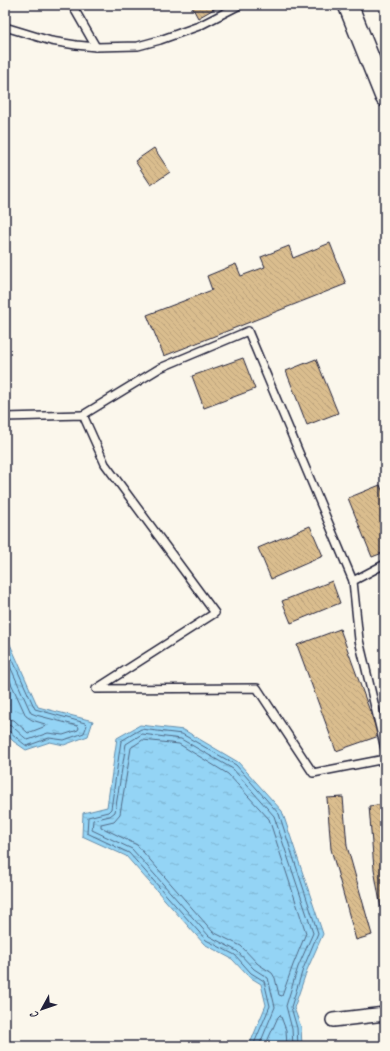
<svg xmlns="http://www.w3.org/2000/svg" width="390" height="1051" viewBox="0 0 390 1051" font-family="Caveat,sans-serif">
<defs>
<pattern id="water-ripples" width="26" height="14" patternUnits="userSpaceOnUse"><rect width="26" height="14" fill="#94d4f5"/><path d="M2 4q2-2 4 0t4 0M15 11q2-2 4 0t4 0" fill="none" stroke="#7fb6d3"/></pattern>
<pattern id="building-back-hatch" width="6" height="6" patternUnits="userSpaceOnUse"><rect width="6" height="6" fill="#dabd8e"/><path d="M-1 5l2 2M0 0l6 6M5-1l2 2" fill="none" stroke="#bba27b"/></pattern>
</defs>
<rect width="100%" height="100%" fill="#fbf7ec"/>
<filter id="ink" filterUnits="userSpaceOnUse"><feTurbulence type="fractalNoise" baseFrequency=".025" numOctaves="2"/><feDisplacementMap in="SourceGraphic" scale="8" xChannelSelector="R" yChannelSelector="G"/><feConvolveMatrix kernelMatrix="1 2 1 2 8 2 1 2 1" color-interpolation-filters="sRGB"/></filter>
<g filter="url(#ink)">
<g fill="url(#water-ripples)" stroke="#668dab">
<polygon points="5,633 38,707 93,721 88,736 64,745 50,742 26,750 13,741 5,732"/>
<polygon points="140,725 184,730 238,762 282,811 323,934 307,970 294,1008 301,1027 302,1046 249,1046 266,1005 261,984 248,976 232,959 204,944 126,856 82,836 83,813 107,807 117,738"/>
</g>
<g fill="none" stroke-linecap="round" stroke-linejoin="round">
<g stroke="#506985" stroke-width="1">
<path d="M5,643L35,709L85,723L87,725L84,733L64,740L49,738L27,746C20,742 10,730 5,729"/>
<path d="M5,655L31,713L36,715L78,726L79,728L78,730L63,735L48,733L28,740C20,735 14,725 5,724"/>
<polyline points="5,670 26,716 32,720 45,724 46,726 28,733 14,720 5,718"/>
<polygon points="143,740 179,744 228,774 269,819 306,933 293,965 282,996 279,995 275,978 272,973 258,964 241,946 213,932 137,845 101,827 101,824 114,821 120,814 131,748"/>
<polyline points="253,1046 270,1006 264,981 251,973 235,955 206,940 129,853 87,833 88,817 108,812 111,809 121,741 141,729 182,734 236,765 279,814 318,933 303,969 291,1007 297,1028 298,1046"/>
<polyline points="259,1046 275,1007 268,978 254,969 237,951 209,936 132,849 92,830 93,820 110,816 115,812 126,744 142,734 181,739 233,769 274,816 313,933 298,967 286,1006 292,1029 293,1046"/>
<polyline points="265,1046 278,1017 280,1015 281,1017 286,1030 287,1046"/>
</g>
</g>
<g fill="url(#building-back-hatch)" stroke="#22223b">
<polygon points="191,5 221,5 198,18"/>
<polygon points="154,148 170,172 151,185 135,161"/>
<polygon points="330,243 346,284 164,356 147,315 212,290 207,276 236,264 241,276 265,267 261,257 289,246 293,258"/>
<polygon points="243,358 255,389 204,408 192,376"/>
<polygon points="316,359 338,413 307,425 286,371"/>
<polygon points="385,427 385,437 381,429"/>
<polygon points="380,485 385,497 385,552 372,557 348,498"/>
<polygon points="310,526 323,556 271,579 258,548"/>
<polygon points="332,581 340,603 291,623 282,601"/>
<polygon points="340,629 379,736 336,751 297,645"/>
<polygon points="343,797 347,846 372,935 356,940 331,849 327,798"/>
<polygon points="385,804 385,931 374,869 369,806"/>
</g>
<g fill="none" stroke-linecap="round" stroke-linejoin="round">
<defs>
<g id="service">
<polyline points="72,5 96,47"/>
<polyline points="5,27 51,41 76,45 96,47 138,46 160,40 199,26 240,5"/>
<polyline points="83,415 160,368 248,331 353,581"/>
<polyline points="5,417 83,415 105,464 215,613 96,689 257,688 313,773 385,759"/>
<polyline points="385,564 353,581 359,640 385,749"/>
</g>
<polyline id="minor" points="333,1020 385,1014"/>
<polyline id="secondary" points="348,5 385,97"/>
</defs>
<use href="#service" stroke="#22223b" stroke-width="10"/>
<use href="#minor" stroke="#22223b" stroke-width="16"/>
<use href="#secondary" stroke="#22223b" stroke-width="22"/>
<use href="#service" stroke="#fbf7ec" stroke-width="7"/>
<use href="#minor" stroke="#fbf7ec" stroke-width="13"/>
<use href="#secondary" stroke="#fbf7ec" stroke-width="19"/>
</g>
</g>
<rect width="390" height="1051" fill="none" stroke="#fbf7ec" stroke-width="20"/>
<rect x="10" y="10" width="370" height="1031" fill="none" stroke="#22223b" stroke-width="1.5" filter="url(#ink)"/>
<g transform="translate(42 1009) rotate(230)" stroke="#fbf7ec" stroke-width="3" paint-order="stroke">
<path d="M0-3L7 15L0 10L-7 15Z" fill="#22223b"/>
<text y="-6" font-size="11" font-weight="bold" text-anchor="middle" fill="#22223b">С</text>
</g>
</svg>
